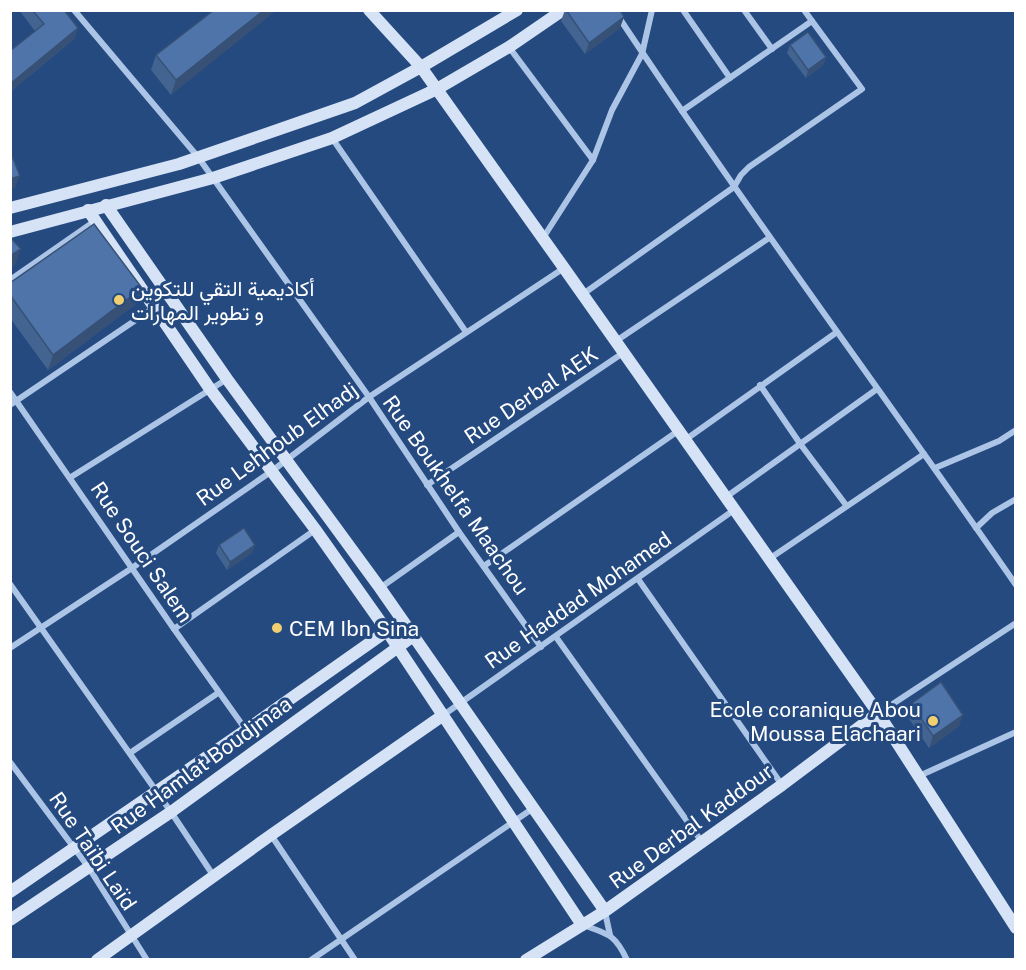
<svg xmlns="http://www.w3.org/2000/svg" width="1026" height="970" viewBox="0 0 1026 970" font-family="'Public Sans',Vazirmatn,sans-serif">
<rect width="100%" height="100%" fill="#254a80"/>
<g fill="none" stroke-linecap="round" stroke-linejoin="round">
<g stroke="#acc5e6" stroke-width="6">
<polyline points="74,10 198,157 369,397 459,532 541,647"/>
<path d="M614,10C743,205 883,393 1016,585"/>
<polyline points="683,10 730,78"/>
<polyline points="744,10 772,49"/>
<polyline points="804,10 812,21"/>
<polyline points="509,47 593,160"/>
<polyline points="332,138 466,332"/>
<polyline points="543,238 593,160 612,110 642,54 652,10"/>
<polyline points="10,280 95,221"/>
<polyline points="583,294 734,187 741,175 749,167 862,89 812,21 682,111"/>
<polyline points="616,341 769,238"/>
<polyline points="760,385 801,445 846,505"/>
<polyline points="10,392 174,629 246,730"/>
<polyline points="10,405 155,307"/>
<polyline points="685,440 837,332"/>
<polyline points="935,468 999,441 1016,430"/>
<polyline points="71,477 227,379"/>
<polyline points="427,485 623,353"/>
<polyline points="726,497 877,389"/>
<polyline points="976,528 992,513 1016,499"/>
<polyline points="769,559 924,454"/>
<polyline points="484,566 678,431"/>
<polyline points="638,579 782,785"/>
<polyline points="10,584 171,812 213,875"/>
<polyline points="380,588 459,532"/>
<polyline points="174,629 315,530"/>
<polyline points="556,637 702,842"/>
<polyline points="10,648 132,568 272,471 369,397 564,268"/>
<polyline points="879,713 1016,623"/>
<polyline points="442,716 734,510"/>
<polyline points="130,753 218,693"/>
<polyline points="10,762 89,868 147,960"/>
<polyline points="919,776 1016,732"/>
<polyline points="271,835 355,960"/>
<polyline points="605,912 610,935"/>
<path d="M583,925C608,934 615,934 627,960"/>
<polyline points="311,960 532,809"/>
</g>
<g stroke="#d6e3f6" stroke-width="12">
<polyline points="369,10 421,67 564,268 878,713 1016,928"/>
<polyline points="106,205 227,379 380,588 605,911"/>
<polyline points="10,208 179,164 355,103 421,67 517,10"/>
<polyline points="88,210 210,389 315,529 387,631 582,925"/>
<polyline points="10,232 213,178 332,138 437,89 509,47 563,10"/>
<polyline points="10,892 246,730 401,621"/>
<polyline points="10,920 171,812 412,637"/>
<polyline points="97,960 271,835 442,716"/>
<polyline points="526,960 605,911 782,785 878,713"/>
</g>
</g>
<g fill="#436491">
<polygon points="19,10 64,10 78,28 74,39 10,92 10,51 35,31"/>
<polygon points="214,10 171,95 151,70 156,55"/>
<polygon points="565,10 620,10 620,28 585,54 561,21"/>
<polygon points="790,45 826,57 823,65 806,78 787,53"/>
<polygon points="10,283 142,288 137,303 48,370 10,318"/>
<polygon points="219,545 252,553 227,570 216,553"/>
<polygon points="911,704 959,726 929,748 907,716"/>
</g>
<g fill="#375176">
<polygon points="264,10 277,10 171,95 176,80"/>
<polygon points="624,17 620,28 585,54 589,43"/>
<polygon points="78,28 74,39 10,92 10,84"/>
<polygon points="826,57 823,65 806,78 808,70"/>
<polygon points="20,176 15,188 10,189 10,179"/>
<polygon points="21,249 15,265 10,268 10,256"/>
<polygon points="142,288 137,303 48,370 53,355"/>
<polygon points="255,545 252,553 227,570 230,562"/>
<polygon points="963,715 959,726 929,748 933,736"/>
</g>
<g fill="#4e74a9" stroke="#375176" stroke-width="1.5">
<polygon points="32,10 64,10 78,28 10,84 10,51 44,24"/>
<polygon points="214,10 264,10 176,80 156,55"/>
<polygon points="566,10 620,10 624,17 589,43"/>
<polygon points="808,32 826,57 808,70 790,45"/>
<polygon points="10,151 20,176 10,179"/>
<polygon points="94,224 142,288 53,355 10,295 10,283"/>
<polygon points="10,237 21,249 10,256"/>
<polygon points="244,528 255,545 230,562 219,545"/>
<polygon points="941,682 963,715 933,736 911,704"/>
</g>
<g fill="#f0cf71" stroke="#254a80" stroke-width="2">
<circle cx="119" cy="300" r="6"/>
<circle cx="277" cy="628" r="6"/>
<circle cx="933" cy="721" r="6"/>
</g>
<g text-anchor="middle" dominant-baseline="central" stroke-width="6" stroke-linejoin="round" paint-order="stroke">
<g font-size="21" fill="#fff" stroke="#254a80" text-anchor="start">
<text x="131" y="288">أكاديمية التقي للتكوين<tspan x="131" dy="24">و تطوير المهارات</tspan></text>
<text x="289" y="628">CEM Ibn Sina</text>
<text x="921" y="709" text-anchor="end">Ecole coranique Abou<tspan x="921" dy="24">Moussa Elachaari</tspan></text>
</g>
<g font-size="21" fill="#fff" stroke="#254a80">
<text transform="translate(531 395) rotate(-34)">Rue Derbal AEK</text>
<text transform="translate(277 444) rotate(-36)">Rue Lehhoub Elhadj</text>
<text transform="translate(456 495) rotate(55)">Rue Boukhelfa Maachou</text>
<text transform="translate(142 552) rotate(56)">Rue Souci Salem</text>
<text transform="translate(578 600) rotate(-35)">Rue Haddad Mohamed</text>
<text transform="translate(201 765) rotate(-36)">Rue Hamlat Boudjmaa</text>
<text transform="translate(691 826) rotate(-36)">Rue Derbal Kaddour</text>
<text transform="translate(93 851) rotate(56)">Rue Taïbi Laïd</text>
</g>
</g>
<rect width="1026" height="970" fill="none" stroke="#ffffff" stroke-width="24"/>
</svg>
